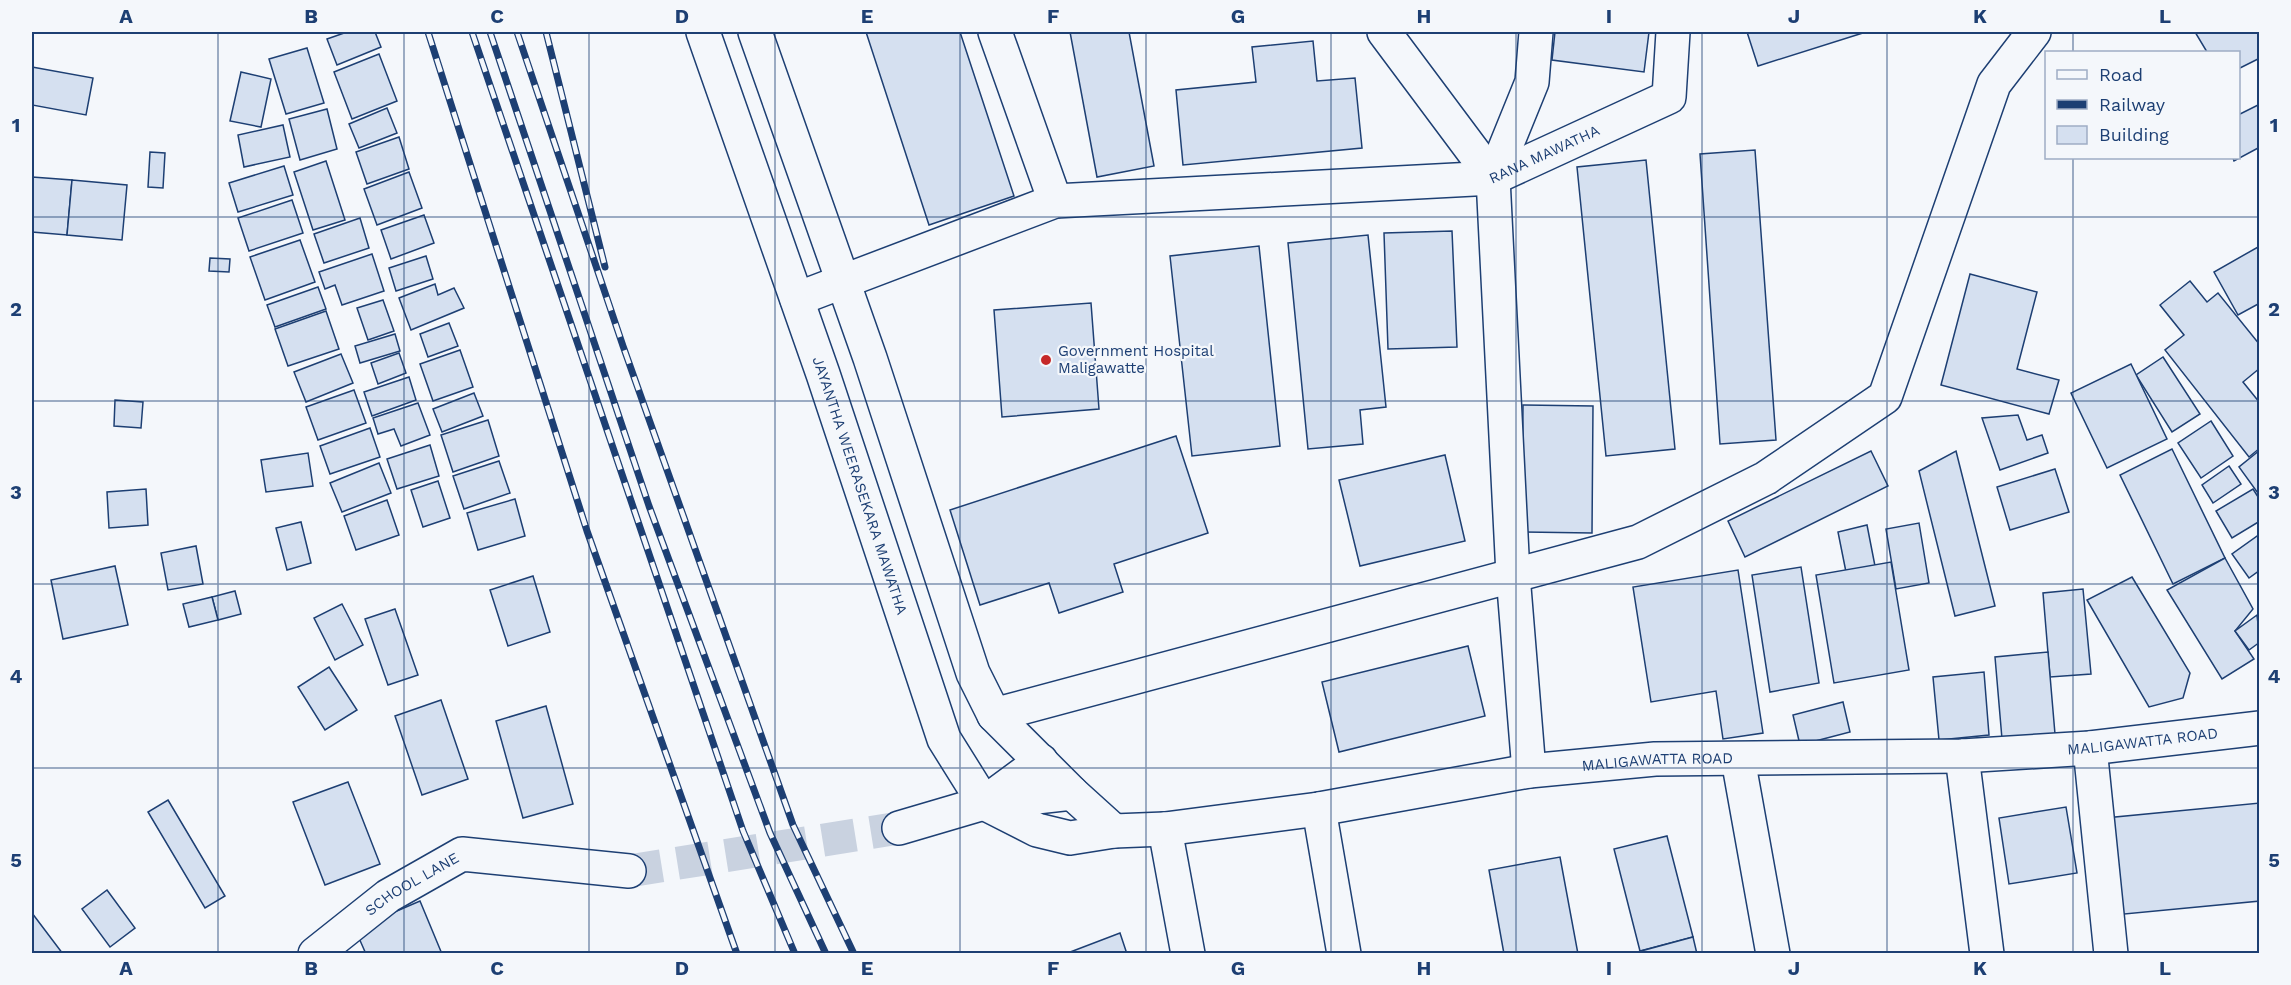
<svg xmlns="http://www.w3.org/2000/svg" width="2291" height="985" viewBox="0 0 2291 985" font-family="'Work Sans',sans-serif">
<rect width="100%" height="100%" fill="#f4f7fb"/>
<g fill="#d5e0f0" stroke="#1d3f73" stroke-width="1.5">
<polygon points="347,32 375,32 381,47 337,65 327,39"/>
<polygon points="866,32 960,32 1014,196 929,225"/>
<polygon points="1070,32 1129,32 1154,166 1097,177"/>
<polygon points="1555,32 1649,32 1644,72 1552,60"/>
<polygon points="1747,32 1866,32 1758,66"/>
<polygon points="2195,32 2260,32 2260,58 2238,69 2238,52 2207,52"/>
<polygon points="1313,41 1317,81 1355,78 1362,148 1183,165 1176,90 1256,82 1252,47"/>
<polygon points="307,48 324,103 286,114 269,59"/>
<polygon points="379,54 397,101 352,119 334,72"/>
<polygon points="32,67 93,78 86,115 32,105"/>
<polygon points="241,72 271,79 261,127 230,121"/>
<polygon points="2260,104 2260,147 2234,161 2233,158 2238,158 2238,115"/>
<polygon points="387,108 397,133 359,148 349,124"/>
<polygon points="327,109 337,149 300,160 289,119"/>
<polygon points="283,125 290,157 244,167 238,135"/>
<polygon points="399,137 409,169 367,184 356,152"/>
<polygon points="1755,150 1776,440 1720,444 1700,154"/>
<polygon points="150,152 165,153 163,188 148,187"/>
<polygon points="1646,160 1675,449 1606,456 1577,167"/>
<polygon points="326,161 345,220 313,230 294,172"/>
<polygon points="284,166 293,195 238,212 229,183"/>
<polygon points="409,172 422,208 377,225 364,189"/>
<polygon points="32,177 72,180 67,235 32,232"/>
<polygon points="72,180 127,185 122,240 67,235"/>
<polygon points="292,200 303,233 249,251 238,218"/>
<polygon points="424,215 434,243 391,259 381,230"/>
<polygon points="360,218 369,248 324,263 314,234"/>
<polygon points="1452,231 1457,347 1388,349 1384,233"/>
<polygon points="1368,235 1386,407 1360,410 1363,444 1308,449 1288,243"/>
<polygon points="300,240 315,282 265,300 250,257"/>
<polygon points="1259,246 1280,446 1192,456 1170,256"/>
<polygon points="2258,247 2260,303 2238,315 2214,272"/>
<polygon points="372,254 384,291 342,305 335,285 325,289 319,272"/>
<polygon points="426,256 433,279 396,291 389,268"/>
<polygon points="210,258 230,259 229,272 209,271"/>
<polygon points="1970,274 2037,292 2017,369 2059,380 2049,414 1941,385"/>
<polygon points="2190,281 2207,302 2218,293 2260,345 2260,368 2243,382 2260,403 2260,448 2249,457 2165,350 2184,335 2160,305"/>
<polygon points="435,284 438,295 454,288 464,308 411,330 399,298"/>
<polygon points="318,287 326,309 275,327 267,305"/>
<polygon points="383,300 394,331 368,340 357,308"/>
<polygon points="1091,303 1099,409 1002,417 994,310"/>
<polygon points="326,311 339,349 288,366 275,329"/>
<polygon points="449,323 458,346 428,357 420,334"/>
<polygon points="395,334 400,351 360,363 355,346"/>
<polygon points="460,350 473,387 433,401 420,364"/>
<polygon points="399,353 406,373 378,384 371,363"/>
<polygon points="341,354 353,383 306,402 294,372"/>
<polygon points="2163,357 2200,414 2172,432 2136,375"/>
<polygon points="2131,364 2167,439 2107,468 2071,393"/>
<polygon points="409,377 416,400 372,416 364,392"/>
<polygon points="354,390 366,423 318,440 306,407"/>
<polygon points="474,393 483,416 442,432 433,409"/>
<polygon points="115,400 143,402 141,428 114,426"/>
<polygon points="418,403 430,435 401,446 394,429 378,434 373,418"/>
<polygon points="1523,405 1593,406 1592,533 1522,532"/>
<polygon points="2018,415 2027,440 2042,435 2048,453 2000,470 1982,418"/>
<polygon points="488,420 499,456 453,472 441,435"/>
<polygon points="2211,421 2233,456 2201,478 2178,443"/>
<polygon points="370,428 380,457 330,474 320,446"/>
<polygon points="1176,436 1208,533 1114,564 1123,592 1059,613 1049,583 980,605 950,510"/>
<polygon points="430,445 439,476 397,489 387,459"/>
<polygon points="2172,449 2225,558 2173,584 2120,475"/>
<polygon points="2260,450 2260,496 2239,467"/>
<polygon points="1871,451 1888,486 1745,557 1728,521"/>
<polygon points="1956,451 1995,606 1955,616 1919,471"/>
<polygon points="308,453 313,486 266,492 261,460"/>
<polygon points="1445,455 1465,541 1360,566 1339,480"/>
<polygon points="499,461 510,493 464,509 453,476"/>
<polygon points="379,463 391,493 342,512 330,483"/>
<polygon points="2229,466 2241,484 2213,503 2202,485"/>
<polygon points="2055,469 2069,512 2010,530 1997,487"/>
<polygon points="438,481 450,518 423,527 411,490"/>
<polygon points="146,489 148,525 109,528 107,492"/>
<polygon points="2253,489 2260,500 2260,521 2232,538 2216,511"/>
<polygon points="515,499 525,536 478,550 467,513"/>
<polygon points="387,500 399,535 356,550 344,516"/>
<polygon points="301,522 311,563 287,570 276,528"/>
<polygon points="1919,523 1929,583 1896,589 1886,529"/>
<polygon points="1867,525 1875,566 1846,572 1838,532"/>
<polygon points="2260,534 2260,570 2249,578 2232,554"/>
<polygon points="196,546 203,584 168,590 161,553"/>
<polygon points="2225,558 2253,609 2235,631 2254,659 2222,679 2167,590"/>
<polygon points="1891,562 1909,670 1834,683 1816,575"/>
<polygon points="115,566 128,625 63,639 51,580"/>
<polygon points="1801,567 1819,683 1770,692 1752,575"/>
<polygon points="1738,570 1763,733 1723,739 1716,691 1651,702 1633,587"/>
<polygon points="533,576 550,632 508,646 490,590"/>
<polygon points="2132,577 2190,673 2183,698 2149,707 2087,600"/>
<polygon points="2083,589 2091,674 2050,677 2043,593"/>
<polygon points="235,591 241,614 218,620 212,597"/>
<polygon points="212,597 218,620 189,627 183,604"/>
<polygon points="342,604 363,645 335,660 314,618"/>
<polygon points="395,609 418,675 388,685 365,619"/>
<polygon points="2257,615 2260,642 2249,650 2235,631"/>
<polygon points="1468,646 1485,716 1339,752 1322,682"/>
<polygon points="2048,652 2055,734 2002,739 1995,657"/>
<polygon points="329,667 357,710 325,730 298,687"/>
<polygon points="1984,672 1989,735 1939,740 1933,677"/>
<polygon points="441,700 468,779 422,795 395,716"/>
<polygon points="1843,702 1850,732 1800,745 1793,715"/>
<polygon points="546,706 573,804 523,818 496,721"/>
<polygon points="348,782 380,864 325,885 293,802"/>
<polygon points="168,800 225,896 205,908 148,812"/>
<polygon points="2260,803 2260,901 2114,915 2105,818"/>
<polygon points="2066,807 2077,873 2009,884 1999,818"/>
<polygon points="1667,836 1693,937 1640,951 1614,849"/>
<polygon points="1560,857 1578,954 1504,954 1489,870"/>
<polygon points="107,890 135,928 110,947 82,909"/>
<polygon points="420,901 442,954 366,954 355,929"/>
<polygon points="32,913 63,954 32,954"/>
<polygon points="1120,933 1127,954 1065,954"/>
<polygon points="1693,937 1697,954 1630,954"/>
</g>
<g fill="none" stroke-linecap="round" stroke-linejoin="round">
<polyline stroke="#c9d2e0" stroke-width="33" stroke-dasharray="33 16" stroke-linecap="butt" points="629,871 899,828"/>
<defs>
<g id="minor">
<polyline points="995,32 1055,201"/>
<polyline points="1384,32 1493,178"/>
<path id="s1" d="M797,299L1055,201L1493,178L1669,97L1673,32"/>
<polyline points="994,715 1638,542 1766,478 1885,397 1994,84 2034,32"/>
<polyline points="2090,748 2111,954"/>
<polyline points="1962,756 1987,954"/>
<polyline points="1738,759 1773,954"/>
<polyline points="1529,771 1513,575 1493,178 1532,82 1536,32"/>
<polyline points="1319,809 1344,954"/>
<polyline points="899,828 984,803 1041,761"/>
<polyline points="1165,829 1188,954"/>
<path id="s2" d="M315,954L388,896L462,854L629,871"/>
</g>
<g id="major">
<path id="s3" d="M703,32L823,374L944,739L984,803L1037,830L1070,838L1114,831L1165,829L1319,809L1529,771L1655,759L1962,756L2090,748L2260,728"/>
<polyline points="755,32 870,358 973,673 994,715 1072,793 1114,831"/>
<polyline points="984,803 1072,793"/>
</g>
</defs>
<use href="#minor" stroke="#1d3f73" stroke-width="36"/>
<use href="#major" stroke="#1d3f73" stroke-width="36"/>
<use href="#minor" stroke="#f4f7fb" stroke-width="33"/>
<use href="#major" stroke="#f4f7fb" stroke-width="33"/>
<defs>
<g id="rail">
<polyline points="428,32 587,531 737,954"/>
<polyline points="472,32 743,831 795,954"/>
<polyline points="490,32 649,506 770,833 826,954"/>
<polyline points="517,32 623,346 793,825 854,954"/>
<polyline points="546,32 605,267"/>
</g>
</defs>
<use href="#rail" stroke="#1d3f73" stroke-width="7"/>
<use href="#rail" stroke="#f4f7fb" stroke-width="4.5" stroke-dasharray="14" stroke-linecap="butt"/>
</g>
<path fill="none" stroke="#1d3f73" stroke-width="1.5" stroke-opacity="0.55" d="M218,32V954M404,32V954M589,32V954M775,32V954M960,32V954M1146,32V954M1331,32V954M1516,32V954M1702,32V954M1887,32V954M2073,32V52M2073,158V954M32,217H2260M32,401H2260M32,584H2260M32,768H2260"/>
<circle fill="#c62828" stroke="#f4f7fb" stroke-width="2" cx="1046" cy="360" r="6"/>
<g text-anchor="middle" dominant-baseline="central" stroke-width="4.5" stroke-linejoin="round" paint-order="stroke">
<g font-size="15" fill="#1d3f73" stroke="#f4f7fb">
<text stroke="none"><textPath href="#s1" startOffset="771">RANA MAWATHA</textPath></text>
<text stroke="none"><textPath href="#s3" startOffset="480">JAYANTHA WEERASEKARA MAWATHA</textPath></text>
<text stroke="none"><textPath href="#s3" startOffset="1995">MALIGAWATTA ROAD</textPath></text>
<text stroke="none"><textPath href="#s3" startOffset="1509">MALIGAWATTA ROAD</textPath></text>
<text stroke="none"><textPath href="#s2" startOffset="120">SCHOOL LANE</textPath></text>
</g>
<g font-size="15" fill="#1d3f73" stroke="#f4f7fb" text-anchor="start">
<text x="1058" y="351">Government Hospital<tspan x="1058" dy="17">Maligawatte</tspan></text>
</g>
</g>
<rect width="2291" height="985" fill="none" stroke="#f4f7fb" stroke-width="66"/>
<rect x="2045" y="51" width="195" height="108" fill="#f4f7fb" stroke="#9eadc5" stroke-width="1.5"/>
<rect x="2057" y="70" width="30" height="9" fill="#f4f7fb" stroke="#9eadc5" stroke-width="1.5"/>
<text x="2099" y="81" font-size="18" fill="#1d3f73">Road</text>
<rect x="2057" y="100" width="30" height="9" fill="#1d3f73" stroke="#9eadc5" stroke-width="1.5"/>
<text x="2099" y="111" font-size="18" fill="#1d3f73">Railway</text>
<rect x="2057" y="126" width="30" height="18" fill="#d5e0f0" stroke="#9eadc5" stroke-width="1.5"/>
<text x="2099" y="141" font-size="18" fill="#1d3f73">Building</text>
<rect x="33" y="33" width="2225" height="919" fill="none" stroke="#1d3f73" stroke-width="2"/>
<g font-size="20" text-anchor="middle" font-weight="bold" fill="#1d3f73">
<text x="126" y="23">A</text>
<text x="311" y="23">B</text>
<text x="497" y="23">C</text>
<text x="682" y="23">D</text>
<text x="867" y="23">E</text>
<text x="1053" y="23">F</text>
<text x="1238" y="23">G</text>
<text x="1424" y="23">H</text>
<text x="1609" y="23">I</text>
<text x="1794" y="23">J</text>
<text x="1980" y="23">K</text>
<text x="2165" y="23">L</text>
<text x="16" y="132">1</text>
<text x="2274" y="132">1</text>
<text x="16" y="316">2</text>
<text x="2274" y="316">2</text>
<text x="16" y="499">3</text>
<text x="2274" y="499">3</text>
<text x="16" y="683">4</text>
<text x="2274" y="683">4</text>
<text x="16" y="867">5</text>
<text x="2274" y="867">5</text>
<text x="126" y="975">A</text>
<text x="311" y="975">B</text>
<text x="497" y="975">C</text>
<text x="682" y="975">D</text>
<text x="867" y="975">E</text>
<text x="1053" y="975">F</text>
<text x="1238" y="975">G</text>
<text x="1424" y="975">H</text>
<text x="1609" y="975">I</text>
<text x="1794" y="975">J</text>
<text x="1980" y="975">K</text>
<text x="2165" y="975">L</text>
</g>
</svg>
